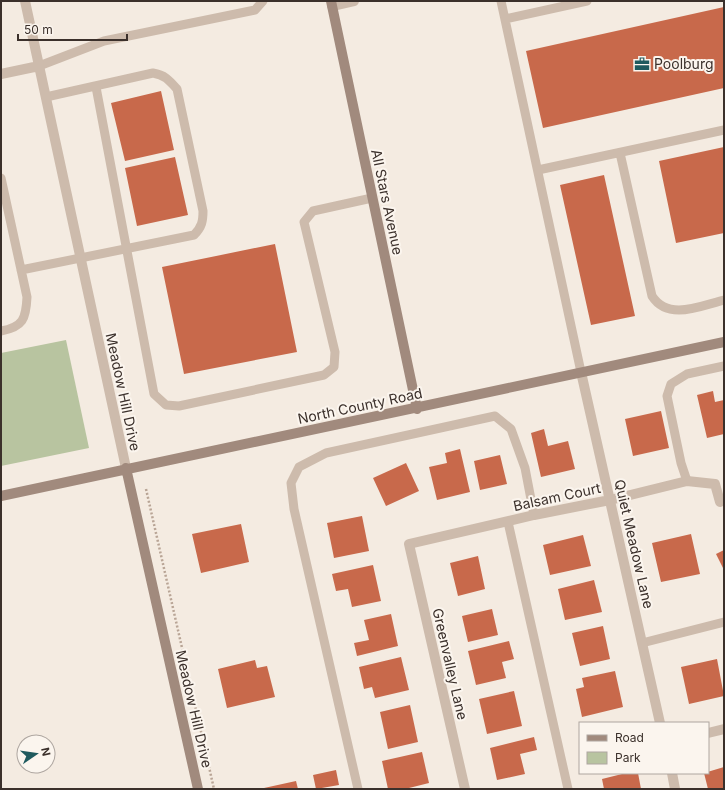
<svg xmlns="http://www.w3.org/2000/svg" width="725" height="790" font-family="Inter,sans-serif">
<rect width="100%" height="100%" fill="#f4ebe1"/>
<path fill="#b8c4a0" d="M 66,340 L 89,448 L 1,466 L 1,353 Z"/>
<path fill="#c8694b" d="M 724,7 L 724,88 L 543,128 L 526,51 Z
M 161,91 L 174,150 L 125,161 L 111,103 Z
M 724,147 L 724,233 L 676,243 L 659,161 Z
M 175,157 L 188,215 L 137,226 L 125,168 Z
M 604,175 L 635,316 L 591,325 L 560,185 Z
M 275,244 L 297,352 L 184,374 L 162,267 Z
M 713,391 L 715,402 L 724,400 L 724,434 L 707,438 L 697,395 Z
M 661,411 L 669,448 L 633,456 L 625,419 Z
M 544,429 L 548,446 L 568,441 L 575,469 L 541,477 L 531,433 Z
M 460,449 L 470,492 L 437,500 L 429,467 L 447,463 L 445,453 Z
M 500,455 L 507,484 L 480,490 L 474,461 Z
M 406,463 L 419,491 L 386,506 L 373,478 Z
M 362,516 L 369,551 L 334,558 L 327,523 Z
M 241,524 L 249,562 L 201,573 L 192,534 Z
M 691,534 L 700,574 L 661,582 L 652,543 Z
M 583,535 L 591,566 L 550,575 L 543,545 Z
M 724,550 L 724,570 L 716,554 Z
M 478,556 L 485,589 L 458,596 L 450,563 Z
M 373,565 L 381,601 L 352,607 L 348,589 L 336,591 L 332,574 Z
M 594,580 L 602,612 L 565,620 L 558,589 Z
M 492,609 L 498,635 L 468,642 L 462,616 Z
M 391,614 L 398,646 L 357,656 L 354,643 L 369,640 L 364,620 Z
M 603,626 L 610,659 L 580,666 L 572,633 Z
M 509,641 L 514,659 L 502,662 L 506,678 L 476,685 L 468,651 Z
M 401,657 L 409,690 L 375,698 L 372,687 L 364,689 L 359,667 Z
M 717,659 L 724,696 L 689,704 L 681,667 Z
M 255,660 L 257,668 L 267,666 L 275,697 L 227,708 L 218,669 Z
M 615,671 L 623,707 L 582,717 L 576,689 L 584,687 L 582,678 Z
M 514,691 L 522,726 L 487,734 L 479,699 Z
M 410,705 L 418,742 L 388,749 L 380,712 Z
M 534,737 L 537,750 L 520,754 L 525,774 L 497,780 L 490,748 Z
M 422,752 L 429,783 L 405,789 L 388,789 L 382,761 Z
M 724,767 L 724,789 L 708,789 L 704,773 Z
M 336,770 L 339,785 L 316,789 L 313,775 Z
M 626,773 L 638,773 L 641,789 L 604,789 L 602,779 Z
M 296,781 L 298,789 L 264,789 L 264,788 Z"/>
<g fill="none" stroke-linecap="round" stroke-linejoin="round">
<path stroke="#b9a596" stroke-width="2.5" stroke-dasharray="2 2" stroke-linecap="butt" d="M 146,489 L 214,789"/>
<path stroke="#cdbbac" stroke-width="9" d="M 501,1 L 581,372
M 505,19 L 587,1
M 39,66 L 104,41 L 255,10 L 263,1
M 96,87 L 154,394 L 166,405 L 179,406 L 324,375 L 334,367 L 335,352 L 304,222 L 313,211 L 372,198
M 620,153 L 652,296 C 668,321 700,306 724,300
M 538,170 L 724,130
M 1,178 L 27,297 C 26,319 23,327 1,331
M 21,270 L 194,235 C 202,227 203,221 203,211 L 177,89 C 169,80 165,75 153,73 L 46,97
M 687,481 L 681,463 L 667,396 L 671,384 L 687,374 L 724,366
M 508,522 L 568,789
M 642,643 L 724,622
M 358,789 L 294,509 L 291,483 L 299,467 L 326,453 L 495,416 L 511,429 L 525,468 L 534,515"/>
<path stroke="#cdbbac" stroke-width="10" d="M 25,1 L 126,468
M 332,6 L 354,1
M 1,74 L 39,66
M 581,372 L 660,723
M 708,733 L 724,729
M 672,773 L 675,789
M 465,789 L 409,544 L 534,515 L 610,500 L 687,481 L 715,484 L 720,502"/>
<path stroke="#a18a7d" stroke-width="10" d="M 331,1 L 417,409
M 126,468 L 198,789
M 1,496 L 724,342"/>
</g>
<defs>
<g id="office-bare" transform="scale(1.2)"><path d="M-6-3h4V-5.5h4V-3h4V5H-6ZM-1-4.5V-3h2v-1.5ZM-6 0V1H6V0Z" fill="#1f5a5e" stroke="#fbf5ee" stroke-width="2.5" paint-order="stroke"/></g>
</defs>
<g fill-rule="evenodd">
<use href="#office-bare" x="642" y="64"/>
</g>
<g text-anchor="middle" stroke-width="4" stroke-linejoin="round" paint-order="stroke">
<g font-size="14" fill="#3b302b" stroke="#fbf5ee" text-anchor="start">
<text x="654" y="69">Poolburg</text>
</g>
<g font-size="14" fill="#3b302b" stroke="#fbf5ee">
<text transform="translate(387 202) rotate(78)" y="5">All Stars Avenue</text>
<text transform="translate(123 392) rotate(78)" y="5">Meadow Hill Drive</text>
<text transform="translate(360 406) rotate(-12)" y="5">North County Road</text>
<text transform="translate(557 497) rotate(-12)" y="5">Balsam Court</text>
<text transform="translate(634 544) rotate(77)" y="5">Quiet Meadow Lane</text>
<text transform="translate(450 664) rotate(77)" y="5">Greenvalley Lane</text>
<text transform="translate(194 709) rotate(77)" y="5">Meadow Hill Drive</text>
</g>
</g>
<rect width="725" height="790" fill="none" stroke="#3b302b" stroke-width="4"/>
<rect x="579" y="722" width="130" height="52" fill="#fbf5ee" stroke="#aea6a0"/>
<rect x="587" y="735" width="20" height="6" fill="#a18a7d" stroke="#aea6a0"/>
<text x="615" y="742" font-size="12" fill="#3b302b">Road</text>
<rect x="587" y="752" width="20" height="12" fill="#b8c4a0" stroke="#aea6a0"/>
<text x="615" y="762" font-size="12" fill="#3b302b">Park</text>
<g transform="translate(36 754) rotate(77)"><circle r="19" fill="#fbf5ee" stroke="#aea6a0"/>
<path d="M0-3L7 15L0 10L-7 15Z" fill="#1f5a5e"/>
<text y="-6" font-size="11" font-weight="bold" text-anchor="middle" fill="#3b302b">N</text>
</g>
<path d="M18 34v6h109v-6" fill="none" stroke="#3b302b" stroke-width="2"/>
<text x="24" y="34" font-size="12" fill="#3b302b" stroke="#fbf5ee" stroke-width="3" paint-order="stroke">50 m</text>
</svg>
